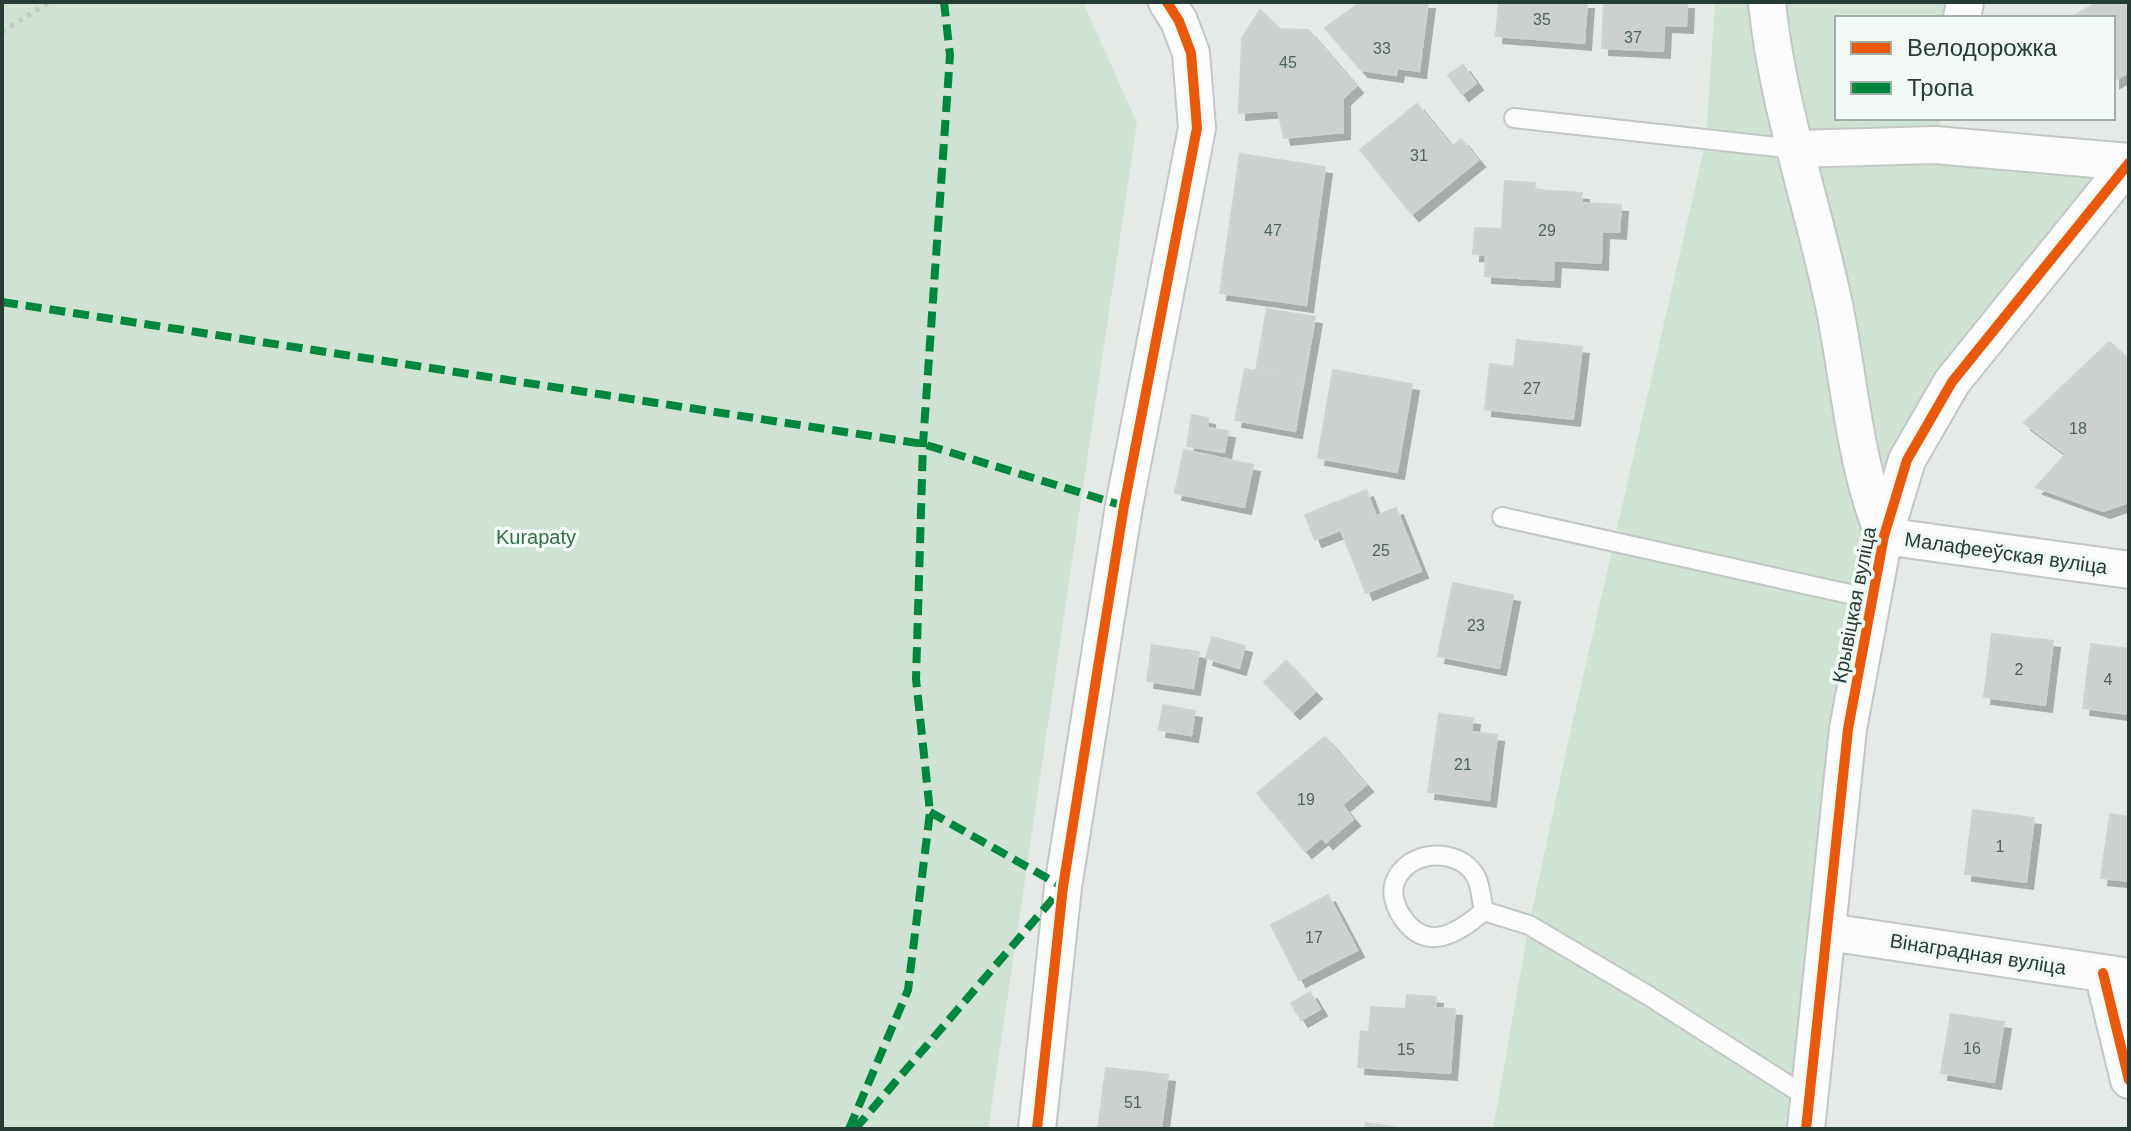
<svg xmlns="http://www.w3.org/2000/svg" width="2131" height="1131" font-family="Arial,sans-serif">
<defs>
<filter id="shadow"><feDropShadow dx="7" dy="7" stdDeviation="0" flood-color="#0004"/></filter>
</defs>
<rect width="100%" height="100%" fill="#e5eae7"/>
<path fill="#cfe2d3" d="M 2,2 L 1083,2 L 1137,123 L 988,1129 L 2,1129 Z
M 1715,2 L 1965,2 L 1962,18 L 1837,18 L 1837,118 L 1941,118 L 1935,145 L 2129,162 L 1952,382 L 1884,536 L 1806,1129 L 1493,1129 L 1529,925 L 1569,738 L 1706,140 Z"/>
<path fill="#ccd1cf" stroke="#ced3d0" stroke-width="2" filter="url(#shadow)" d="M 1361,2 L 1428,2 L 1419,71 L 1397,68 L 1396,75 L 1361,70 L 1325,28 Z
M 1499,2 L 1587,2 L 1584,43 L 1496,36 Z
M 1604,2 L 1687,2 L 1686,26 L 1664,25 L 1663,51 L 1602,48 Z
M 2098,2 L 2129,2 L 2129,72 L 2113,81 L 2113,18 L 2070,18 Z
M 1260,10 L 1280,29 L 1308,30 L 1356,86 L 1343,98 L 1343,132 L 1284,138 L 1278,110 L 1239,113 L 1242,38 Z
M 1463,65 L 1476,83 L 1462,94 L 1448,75 Z
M 1417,104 L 1452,147 L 1461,139 L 1478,160 L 1412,214 L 1360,150 Z
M 1240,154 L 1325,167 L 1306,305 L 1220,293 Z
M 1505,181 L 1535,183 L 1534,190 L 1582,193 L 1581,203 L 1621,205 L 1619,232 L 1602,231 L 1601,263 L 1554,260 L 1553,280 L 1485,276 L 1486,255 L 1473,254 L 1475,228 L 1502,229 Z
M 1267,309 L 1315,317 L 1304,379 L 1256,370 Z
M 1517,340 L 1582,347 L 1573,419 L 1485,409 L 1490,364 L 1514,367 Z
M 2109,342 L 2129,359 L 2129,421 L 2125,426 L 2129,429 L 2129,502 L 2103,511 L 2036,487 L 2066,454 L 2024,423 Z
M 1245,369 L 1304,379 L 1295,431 L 1235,420 Z
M 1333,370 L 1412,384 L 1397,472 L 1318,458 Z
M 1192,415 L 1208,418 L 1207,428 L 1228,431 L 1224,452 L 1187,446 Z
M 1184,450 L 1253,465 L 1244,507 L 1175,493 Z
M 1366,490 L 1376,516 L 1315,540 L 1305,515 Z
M 1396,508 L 1421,571 L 1366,593 L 1341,530 Z
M 1453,583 L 1513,595 L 1499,668 L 1438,656 Z
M 1992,634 L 2053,641 L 2045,705 L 1984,697 Z
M 1212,637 L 1245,646 L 1239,668 L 1206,658 Z
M 2091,644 L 2129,649 L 2129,714 L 2083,708 Z
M 1152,645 L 1199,652 L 1193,688 L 1147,681 Z
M 1286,661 L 1315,692 L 1293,712 L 1264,682 Z
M 1163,705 L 1195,711 L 1191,735 L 1159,730 Z
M 1439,714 L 1473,718 L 1471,732 L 1497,735 L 1489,800 L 1428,792 Z
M 1325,737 L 1366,785 L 1342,805 L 1353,819 L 1326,842 L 1322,837 L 1305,851 L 1257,793 Z
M 1973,810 L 2034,818 L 2026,882 L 1965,874 Z
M 2110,814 L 2129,817 L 2129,881 L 2101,878 Z
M 1328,895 L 1357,950 L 1299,980 L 1271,925 Z
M 1310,992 L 1320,1009 L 1301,1020 L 1291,1003 Z
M 1407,995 L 1436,997 L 1435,1008 L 1455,1009 L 1450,1073 L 1358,1067 L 1361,1031 L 1369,1032 L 1371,1007 L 1406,1009 Z
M 1951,1014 L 2004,1022 L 1994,1082 L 1941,1073 Z
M 1106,1068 L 1168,1075 L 1161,1129 L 1098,1129 Z
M 1366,1123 L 1405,1129 L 1365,1129 Z"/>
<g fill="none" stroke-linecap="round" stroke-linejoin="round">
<g stroke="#c2c7c4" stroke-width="22">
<path id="service" d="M 1514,118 L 1795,149
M 1502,517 L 1872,599
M 1484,911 C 1481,900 1481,884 1475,875 C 1457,846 1407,850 1395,882 C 1391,891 1395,905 1399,912 C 1423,954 1455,936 1484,911 L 1529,925 L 1649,996 L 1807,1097"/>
</g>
<g stroke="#c2c7c4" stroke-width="40">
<path id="minor" d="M 1767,2 C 1777,105 1813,204 1834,305 C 1850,383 1854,461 1884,536
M 1962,18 L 1965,2
M 1795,149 L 1935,145 L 2129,162
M 1884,536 L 2129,570
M 1828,932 L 2129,977
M 2103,973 L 2129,1080
M 1037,1129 L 1063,887 L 1102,642 L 1124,506 L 1197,128 L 1191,53 L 1179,21 L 1167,2
M 1806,1129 L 1848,729 L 1884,536 L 1907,460 L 1952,382 L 2129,163"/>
</g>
<path stroke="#c2cac5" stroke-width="5" stroke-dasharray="4 6" stroke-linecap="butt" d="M 2,32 L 49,2"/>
<use href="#service" stroke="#fbfcfb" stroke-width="18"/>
<use href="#minor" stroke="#fbfcfb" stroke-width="36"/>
<path stroke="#00873e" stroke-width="8" stroke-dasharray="16 8" stroke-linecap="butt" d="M 2,302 L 923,444 L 1124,506
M 849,1129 L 908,990 L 930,812 L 916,679 L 923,444 L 950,55 L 944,2
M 855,1129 L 1063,887 L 930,812"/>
<g stroke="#f3f9f5" stroke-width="15">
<path id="cycleway" d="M 2103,973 L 2129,1080
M 1037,1129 L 1063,887 L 1102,642 L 1124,506 L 1197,128 L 1191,53 L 1179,21 L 1167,2
M 1806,1129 L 1848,729 L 1884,536 L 1907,460 L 1952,382 L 2129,163"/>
</g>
<use href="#cycleway" stroke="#e8590c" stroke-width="10"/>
</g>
<g text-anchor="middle" stroke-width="7" stroke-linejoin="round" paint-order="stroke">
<g font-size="16" fill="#4f625b">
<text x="1542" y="25">35</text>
<text x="1633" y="43">37</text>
<text x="1382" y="54">33</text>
<text x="1288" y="68">45</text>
<text x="1419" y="161">31</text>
<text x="1273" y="236">47</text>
<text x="1547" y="236">29</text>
<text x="1532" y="394">27</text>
<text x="2078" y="434">18</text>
<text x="1381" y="556">25</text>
<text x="1476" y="631">23</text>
<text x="2019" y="675">2</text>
<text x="2108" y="685">4</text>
<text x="1463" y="770">21</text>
<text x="1306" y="805">19</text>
<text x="2000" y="852">1</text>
<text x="1314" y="943">17</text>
<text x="1972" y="1054">16</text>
<text x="1406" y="1055">15</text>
<text x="1133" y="1108">51</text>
</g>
<g font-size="20" fill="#307143" stroke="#f3f9f5">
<text x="536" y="544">Kurapaty</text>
</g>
<g font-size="20" fill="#243c33" stroke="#f3f9f5">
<text transform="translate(2006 553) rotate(8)" y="7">Малафееўская вуліца</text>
<text transform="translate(1854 605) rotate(-79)" y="7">Крывіцкая вуліца</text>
<text transform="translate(1978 954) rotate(9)" y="7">Вінаградная вуліца</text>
</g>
</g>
<rect width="2131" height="1131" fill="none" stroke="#243c33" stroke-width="8"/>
<rect x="1835" y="16" width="280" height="104" fill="#f3f9f5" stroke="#a0ada7" stroke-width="2"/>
<rect x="1851" y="42" width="40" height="12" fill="#e8590c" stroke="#a0ada7" stroke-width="2"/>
<text x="1907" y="56" font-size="24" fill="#243c33">Велодорожка</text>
<rect x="1851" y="82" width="40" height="12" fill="#00873e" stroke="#a0ada7" stroke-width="2"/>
<text x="1907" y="96" font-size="24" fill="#243c33">Тропа</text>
</svg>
